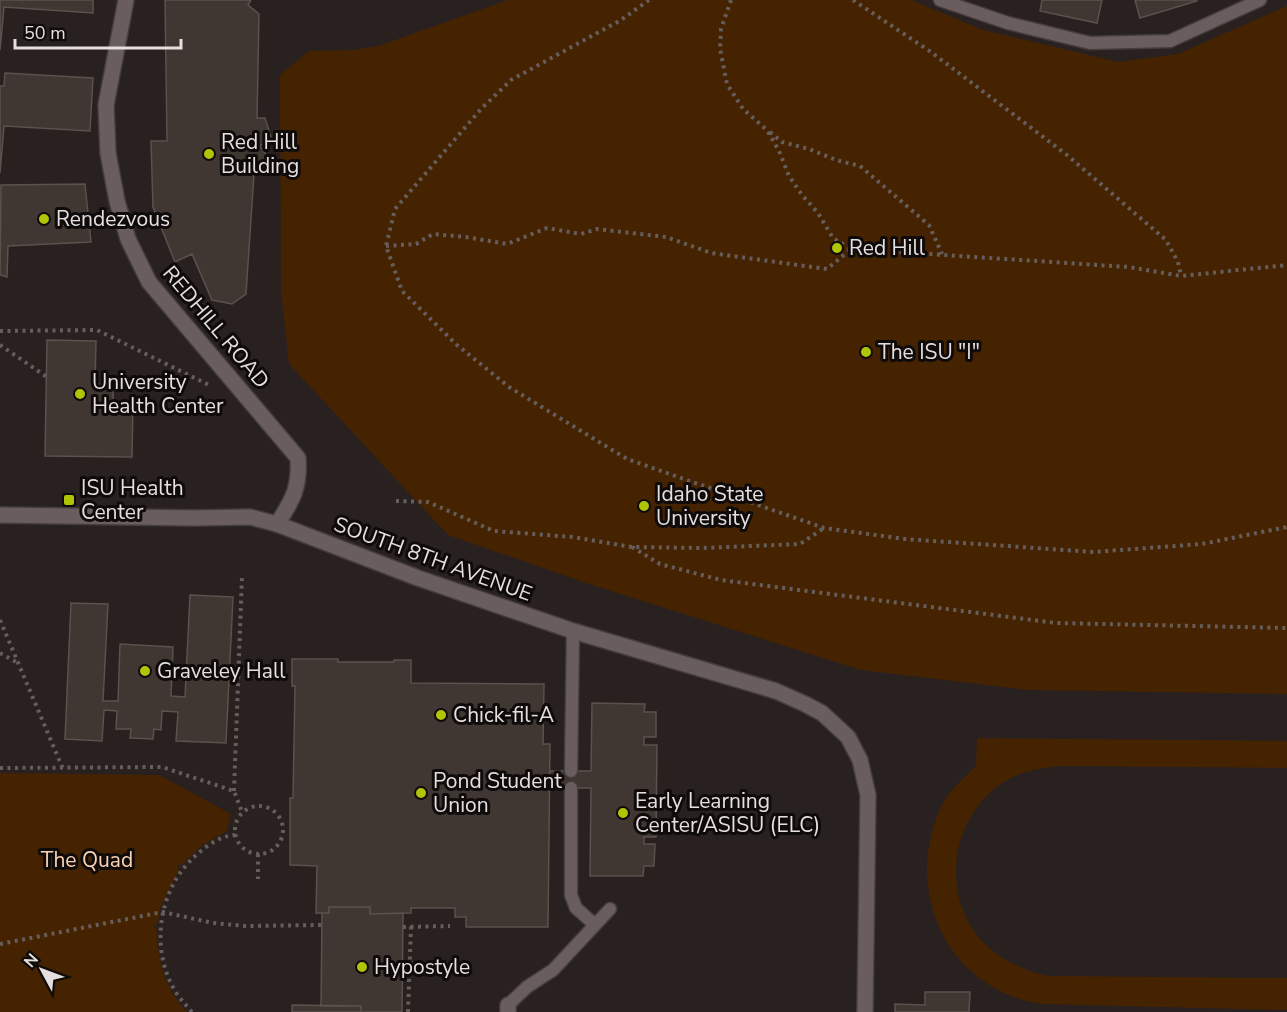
<svg xmlns="http://www.w3.org/2000/svg" width="1287" height="1012" font-family="'Nunito Sans',sans-serif">
<rect width="100%" height="100%" fill="#292020"/>
<path fill="#462300" d="M 508,0 L 911,0 L 983,30 L 1118,62 L 1178,54 L 1287,6 L 1287,694 L 1029,690 L 861,670 L 589,584 L 448,535 L 289,364 L 281,291 L 280,75 L 309,51 L 354,50 L 378,46 Z
M 977,738 L 1287,741 L 1287,768 L 1068,766 C 1048,767 1027,769 1009,779 C 950,811 937,898 986,945 C 1004,962 1024,970 1047,976 L 1287,978 L 1287,1010 L 1041,1004 C 1032,1002 1023,1001 1014,997 C 935,968 906,877 943,803 C 951,789 965,777 976,766 Z
M 0,773 L 159,775 L 231,814 L 227,831 L 201,846 L 181,866 L 179,864 L 177,866 L 179,869 L 161,906 L 157,925 L 154,925 L 154,928 L 157,929 C 157,961 165,988 187,1012 L 0,1012 Z"/>
<path fill="#403733" stroke="#5b514d" stroke-width="1.5" d="M 0,0 L 93,0 L 93,13 L 4,7 L 0,50 Z
M 165,0 L 251,0 L 248,5 L 259,14 L 257,118 L 265,118 L 271,137 L 260,146 L 271,162 L 254,174 L 246,294 L 232,304 L 212,300 L 192,254 L 175,262 L 153,207 L 151,141 L 167,141 Z
M 1042,0 L 1102,0 L 1097,23 L 1040,11 Z
M 1135,0 L 1197,0 L 1197,1 L 1140,18 Z
M 5,73 L 93,78 L 90,131 L 4,126 L 0,173 L 0,86 L 4,86 Z
M 85,184 L 91,242 L 8,246 L 7,277 L 0,275 L 1,185 Z
M 47,340 L 96,341 L 95,384 L 113,385 L 113,402 L 133,403 L 132,457 L 45,456 Z
M 190,595 L 233,597 L 226,743 L 176,741 L 178,712 L 162,711 L 161,730 L 154,729 L 153,739 L 130,738 L 131,729 L 116,729 L 117,711 L 104,710 L 102,741 L 65,739 L 71,603 L 108,604 L 103,701 L 118,701 L 120,644 L 173,647 L 171,696 L 185,697 Z
M 292,659 L 338,659 L 338,662 L 394,662 L 394,660 L 411,660 L 411,683 L 544,684 L 543,744 L 550,744 L 548,927 L 466,927 L 466,917 L 455,917 L 455,908 L 411,908 L 411,913 L 370,914 L 370,907 L 329,907 L 329,913 L 316,913 L 317,866 L 290,865 L 290,798 L 293,798 L 295,686 L 292,686 Z
M 592,703 L 645,704 L 644,712 L 656,712 L 656,737 L 644,737 L 644,745 L 657,745 L 656,837 L 644,837 L 644,844 L 655,844 L 654,866 L 644,866 L 643,876 L 590,876 L 591,788 L 549,788 L 550,771 L 591,771 Z
M 329,907 L 370,907 L 370,914 L 403,913 L 402,1012 L 361,1012 L 361,1006 L 321,1006 L 322,913 L 329,913 Z
M 925,992 L 970,992 L 969,1012 L 895,1012 L 895,1004 L 925,1005 Z
M 292,1005 L 361,1006 L 361,1012 L 292,1012 Z"/>
<g fill="none" stroke-linecap="round" stroke-linejoin="round">
<g stroke="#453d3c" stroke-width="15">
<path id="service" d="M 940,0 L 1008,23 L 1090,43 L 1170,41 L 1260,0
M 571,771 L 573,631
M 571,788 L 571,895 L 576,908 L 594,924
M 508,1005 L 527,987 L 553,970 L 610,909"/>
</g>
<g stroke="#453d3c" stroke-width="18">
<path id="minor" d="M 126,0 L 106,105 L 108,153 L 117,201 L 128,239 L 149,282 L 298,458 C 300,487 293,500 277,524
M 508,1012 L 508,1005"/>
</g>
<g stroke="#453d3c" stroke-width="18">
<path id="tertiary" d="M 0,515 L 194,518 L 250,517 L 277,524 L 418,578 L 573,631 L 776,691 L 805,704 L 822,713 L 848,737 L 860,760 L 868,795 L 865,1012"/>
</g>
<path stroke="#665d5d" stroke-width="4" stroke-dasharray="3 4.5" stroke-linecap="butt" d="M 649,0 L 621,20 L 511,80 L 481,109 L 395,209 L 386,246 L 402,291 L 457,345 L 509,387 L 627,459 L 824,528 L 905,539 L 1093,552 L 1202,544 L 1287,527
M 731,0 L 721,29 L 720,49 L 727,84 L 743,109 L 767,130 L 779,151 L 789,176 L 802,195 L 818,213 L 833,238 L 851,249 L 1129,267 L 1181,276 L 1287,265
M 853,0 L 931,52 L 1067,155 L 1166,240 L 1178,262 L 1181,276
M 770,132 L 782,142 L 809,149 L 836,160 L 860,166 L 929,225 L 942,254
M 386,246 L 416,244 L 433,234 L 466,237 L 507,244 L 547,228 L 581,234 L 597,229 L 666,237 L 711,253 L 827,269 L 851,249
M 0,331 L 97,330 L 211,386
M 0,345 L 47,377
M 396,501 L 428,502 L 494,531 L 572,537 L 632,547 L 703,548 L 800,544 L 824,528
M 632,547 L 660,564 L 721,580 L 1056,623 L 1287,628
M 0,620 L 63,769
M 0,653 L 18,663
M 0,768 L 162,767 L 234,791 L 242,812
M 234,791 L 242,577
M235 830a24 24 0 1 1 48 0a24 24 0 1 1-48 0Z
M 258,854 L 258,879
M 403,927 L 450,926
M 0,944 L 163,912 L 213,923 L 246,926 L 322,925
M 410,963 L 449,964
M 192,1012 C 187,1006 182,1001 177,994 C 150,953 157,893 192,859 C 203,848 219,836 235,835
M 408,1012 L 411,926"/>
<use href="#service" stroke="#695e5d" stroke-width="12"/>
<use href="#minor" stroke="#695e5d" stroke-width="15"/>
<use href="#tertiary" stroke="#695e5d" stroke-width="15"/>
</g>
<g fill="#afc505" stroke="#0f0b0b" stroke-width="2">
<circle cx="209" cy="154" r="6"/>
<circle cx="44" cy="219" r="6"/>
<circle cx="837" cy="248" r="6"/>
<circle cx="866" cy="352" r="6"/>
<circle cx="80" cy="394" r="6"/>
<rect x="63" y="494" width="12" height="12" rx="3"/>
<circle cx="644" cy="506" r="6"/>
<circle cx="145" cy="671" r="6"/>
<circle cx="441" cy="715" r="6"/>
<circle cx="421" cy="793" r="6"/>
<circle cx="623" cy="813" r="6"/>
<circle cx="362" cy="967" r="6"/>
</g>
<g text-anchor="middle" stroke-width="6" stroke-linejoin="round" paint-order="stroke">
<g font-size="21" fill="#e6dfdf" stroke="#0f0b0b" text-anchor="start">
<text x="221" y="149">Red Hill<tspan x="221" dy="24">Building</tspan></text>
<text x="56" y="226">Rendezvous</text>
<text x="849" y="255">Red Hill</text>
<text x="878" y="359">The ISU "I"</text>
<text x="92" y="389">University<tspan x="92" dy="24">Health Center</tspan></text>
<text x="81" y="495">ISU Health<tspan x="81" dy="24">Center</tspan></text>
<text x="656" y="501">Idaho State<tspan x="656" dy="24">University</tspan></text>
<text x="157" y="678">Graveley Hall</text>
<text x="453" y="722">Chick-fil-A</text>
<text x="433" y="788">Pond Student<tspan x="433" dy="24">Union</tspan></text>
<text x="635" y="808">Early Learning<tspan x="635" dy="24">Center/ASISU (ELC)</tspan></text>
<text x="374" y="974">Hypostyle</text>
</g>
<g font-size="21" fill="#e6dfdf" stroke="#0f0b0b">
<text transform="translate(216 327) rotate(50)" y="7">REDHILL ROAD</text>
<text transform="translate(433 559) rotate(20)" y="7">SOUTH 8TH AVENUE</text>
</g>
<g font-size="21" fill="#fcd3b2" stroke="#0f0b0b">
<text x="87" y="867">The Quad</text>
</g>
</g>
<g transform="translate(42 970) rotate(311)" stroke="#0f0b0b" stroke-width="4.5" paint-order="stroke">
<path d="M0-4.5L10 22L0 15L-10 22Z" fill="#e6dfdf"/>
<text y="-9" font-size="16" font-weight="bold" text-anchor="middle" fill="#e6dfdf">N</text>
</g>
<path d="M15 39v9h166v-9" fill="none" stroke="#e6dfdf" stroke-width="3"/>
<text x="24" y="39" font-size="18" fill="#e6dfdf" stroke="#0f0b0b" stroke-width="4.5" paint-order="stroke">50 m</text>
</svg>
